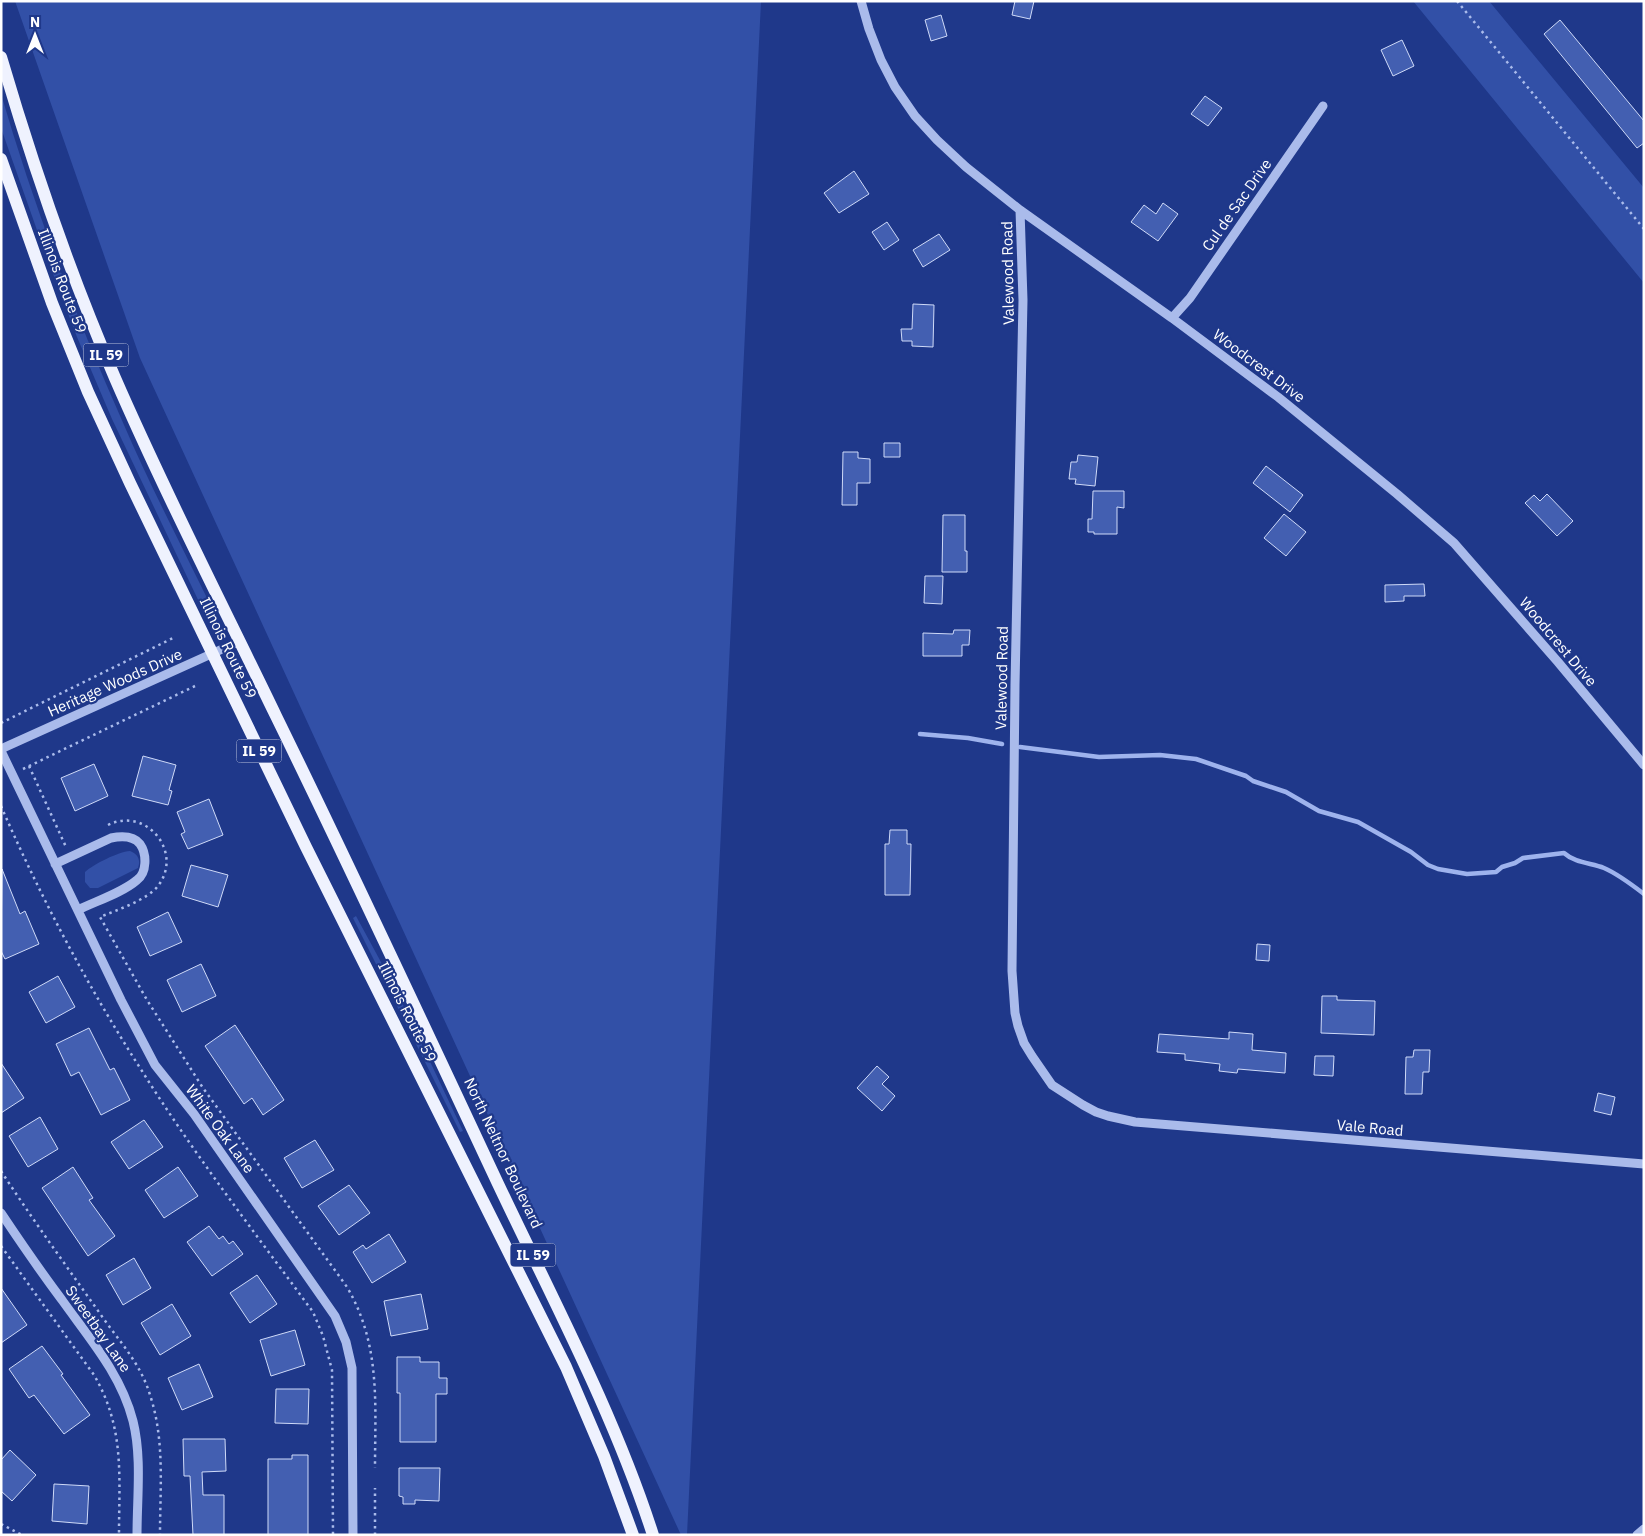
<svg xmlns="http://www.w3.org/2000/svg" width="1645" height="1536" font-family="'IBM Plex Sans',sans-serif">
<rect width="100%" height="100%" fill="#1f388a"/>
<path fill="#3250a7" d="M 15,1 L 761,1 L 687,1535 L 681,1535 L 140,358 Z
M 1413,1 L 1489,1 L 1644,188 L 1644,283 Z
M 1,94 C 34,207 76,317 124,425 C 149,483 178,539 206,596 L 208,605 L 206,608 L 201,606 L 112,419 L 77,337 L 44,250 L 1,128 Z
M 130,851 C 138,854 141,860 138,868 L 98,888 L 90,888 L 85,882 L 85,872 C 94,864 118,852 130,851 Z
M 356,916 L 395,988 L 463,1131 L 460,1132 L 353,918 Z"/>
<g fill="none" stroke-linecap="round" stroke-linejoin="round">
<path stroke="#9eb3ed" stroke-width="4.5" d="M 920,734 L 968,738 L 1002,744
M 1020,747 L 1099,757 L 1160,755 L 1196,759 L 1246,776 L 1253,781 L 1286,792 L 1319,811 L 1358,822 L 1411,852 L 1428,865 L 1438,869 L 1467,874 L 1496,872 L 1502,867 L 1515,863 L 1523,858 L 1564,853 C 1575,863 1591,863 1604,868 C 1618,874 1631,884 1644,894"/>
</g>
<path fill="#435fb1" stroke="#cfdaf8" d="M 1015,1 L 1034,1 L 1030,19 L 1012,15 Z
M 941,15 L 947,36 L 931,41 L 925,20 Z
M 1560,20 L 1644,121 L 1644,143 L 1637,148 L 1544,34 Z
M 1402,40 L 1414,66 L 1393,76 L 1381,50 Z
M 1205,96 L 1222,108 L 1208,126 L 1191,114 Z
M 854,171 L 869,194 L 839,213 L 824,193 Z
M 1163,203 L 1178,214 L 1158,241 L 1131,222 L 1144,205 L 1156,214 Z
M 887,222 L 899,240 L 884,250 L 872,232 Z
M 939,234 L 950,250 L 923,267 L 913,250 Z
M 913,304 L 934,305 L 933,347 L 912,346 L 912,341 L 902,341 L 901,329 L 912,329 Z
M 884,443 L 900,443 L 900,457 L 884,457 Z
M 843,452 L 858,452 L 858,458 L 870,459 L 870,483 L 857,483 L 857,505 L 842,505 Z
M 1078,455 L 1098,457 L 1095,486 L 1075,484 L 1076,479 L 1069,479 L 1071,462 L 1077,462 Z
M 1266,466 L 1303,495 L 1290,512 L 1253,483 Z
M 1093,491 L 1124,491 L 1124,508 L 1117,507 L 1117,534 L 1094,534 L 1094,532 L 1088,532 L 1088,519 L 1092,519 Z
M 1547,494 L 1573,521 L 1557,536 L 1525,503 L 1534,495 L 1540,501 Z
M 1284,514 L 1306,532 L 1286,556 L 1264,538 Z
M 943,515 L 965,515 L 965,551 L 967,551 L 967,572 L 942,572 Z
M 925,576 L 943,576 L 942,604 L 924,603 Z
M 1424,584 L 1425,596 L 1404,596 L 1404,601 L 1385,602 L 1385,585 Z
M 954,630 L 970,630 L 969,645 L 962,645 L 962,656 L 923,656 L 923,633 L 953,634 Z
M 143,756 L 176,765 L 169,790 L 172,791 L 168,805 L 132,796 Z
M 94,764 L 108,796 L 75,811 L 61,778 Z
M 209,799 L 223,835 L 188,849 L 181,834 L 185,832 L 177,812 Z
M 890,830 L 907,830 L 907,844 L 911,844 L 910,895 L 885,895 L 885,844 L 889,844 Z
M 191,865 L 228,875 L 218,907 L 182,896 Z
M 2,869 L 20,914 L 25,911 L 39,944 L 5,959 L 1,951 Z
M 168,912 L 182,942 L 150,956 L 137,927 Z
M 1257,944 L 1270,945 L 1269,961 L 1256,960 Z
M 201,964 L 216,996 L 182,1012 L 167,980 Z
M 58,976 L 75,1007 L 46,1023 L 29,992 Z
M 1322,996 L 1337,996 L 1337,1000 L 1375,1001 L 1374,1035 L 1321,1033 Z
M 235,1025 L 284,1100 L 263,1115 L 252,1098 L 244,1104 L 205,1046 Z
M 89,1028 L 110,1070 L 114,1068 L 130,1100 L 101,1115 L 79,1072 L 71,1076 L 56,1044 Z
M 1229,1032 L 1253,1034 L 1252,1050 L 1286,1053 L 1285,1073 L 1238,1069 L 1237,1073 L 1219,1071 L 1220,1064 L 1185,1060 L 1185,1054 L 1157,1052 L 1159,1034 L 1229,1039 Z
M 1414,1050 L 1430,1050 L 1429,1072 L 1423,1072 L 1422,1094 L 1405,1094 L 1406,1057 L 1413,1057 Z
M 1315,1056 L 1334,1056 L 1333,1076 L 1314,1075 Z
M 1,1063 L 24,1098 L 1,1113 Z
M 877,1066 L 889,1077 L 882,1084 L 895,1096 L 882,1111 L 857,1088 Z
M 1598,1093 L 1615,1097 L 1611,1115 L 1594,1111 Z
M 40,1117 L 58,1149 L 28,1167 L 9,1136 Z
M 144,1120 L 163,1147 L 129,1169 L 111,1142 Z
M 315,1140 L 334,1170 L 302,1188 L 284,1158 Z
M 73,1167 L 93,1198 L 89,1200 L 115,1236 L 88,1256 L 42,1188 Z
M 178,1167 L 198,1196 L 164,1218 L 145,1190 Z
M 349,1185 L 370,1213 L 339,1235 L 318,1206 Z
M 209,1226 L 219,1239 L 223,1236 L 229,1244 L 233,1241 L 243,1254 L 212,1276 L 187,1242 Z
M 389,1234 L 406,1262 L 372,1283 L 353,1252 L 363,1245 L 366,1249 Z
M 134,1258 L 151,1288 L 123,1305 L 106,1275 Z
M 257,1275 L 277,1304 L 250,1323 L 230,1293 Z
M 1,1288 L 27,1325 L 1,1343 Z
M 421,1294 L 428,1329 L 391,1336 L 384,1301 Z
M 172,1304 L 191,1336 L 160,1355 L 141,1323 Z
M 295,1330 L 305,1365 L 271,1376 L 260,1340 Z
M 42,1346 L 63,1374 L 61,1375 L 90,1415 L 64,1434 L 34,1395 L 29,1398 L 9,1369 Z
M 397,1357 L 420,1357 L 420,1362 L 439,1362 L 439,1378 L 447,1378 L 447,1394 L 436,1394 L 436,1442 L 400,1442 L 400,1393 L 397,1393 Z
M 199,1364 L 213,1397 L 182,1410 L 168,1378 Z
M 276,1389 L 309,1389 L 308,1424 L 275,1423 Z
M 183,1439 L 225,1439 L 226,1471 L 202,1472 L 203,1495 L 224,1495 L 224,1535 L 193,1535 L 190,1476 L 184,1476 Z
M 10,1450 L 36,1475 L 12,1501 L 1,1491 L 1,1460 Z
M 292,1455 L 308,1455 L 308,1535 L 268,1535 L 268,1459 L 292,1459 Z
M 399,1468 L 440,1468 L 439,1501 L 415,1500 L 415,1504 L 403,1504 L 403,1497 L 399,1496 Z
M 54,1484 L 89,1486 L 87,1524 L 52,1521 Z"/>
<g fill="none" stroke-linecap="round" stroke-linejoin="round">
<path stroke="#aabbeb" stroke-width="2.5" stroke-dasharray="2.5 4" stroke-linecap="butt" d="M 1457,1 L 1644,229
M 1,723 L 173,638
M 29,766 L 66,847
M 23,769 L 195,686
M 1,806 C 41,898 88,987 142,1071 C 194,1154 255,1233 313,1312 L 323,1336 L 332,1370 L 333,1535
M 108,825 C 146,806 184,852 158,886 C 147,900 117,910 100,917 L 147,1000 L 203,1088 L 347,1287 C 381,1345 375,1404 375,1468
M 1,1171 C 33,1220 67,1267 101,1315 C 119,1341 141,1364 150,1395 C 165,1440 160,1488 160,1535
M 1,1246 L 94,1375 C 125,1428 119,1476 119,1535
M 1,1524 L 22,1535
M 375,1535 L 375,1488"/>
<path stroke="#aabbeb" stroke-width="9" d="M 861,1 L 869,29 L 881,60 L 895,87 L 915,116 L 937,140 L 966,167 L 1020,210 L 1172,318 L 1278,397 L 1397,494 L 1454,543 L 1558,662 L 1644,765
M 1020,210 L 1023,300 L 1015,685 L 1012,971 L 1015,1013 L 1018,1026 L 1024,1043 L 1032,1056 L 1052,1085 L 1083,1105 L 1096,1112 L 1108,1116 L 1135,1122 L 1644,1164
M 1172,318 L 1190,298 L 1323,106
M 1,749 L 240,641
M 1,751 L 121,1000 L 155,1065 L 194,1114 L 335,1316 L 346,1342 L 352,1368 L 353,1535
M 55,864 L 111,838 C 121,836 133,835 140,844 C 147,854 147,873 137,880 C 122,893 96,901 78,910
M 1,1213 C 21,1243 41,1272 62,1300 C 89,1338 121,1374 133,1421 C 142,1457 137,1498 137,1535
M 1637,1535 L 1644,1529"/>
<path stroke="#eff2fe" stroke-width="12" d="M 1,57 C 33,166 70,274 115,378 C 165,493 222,604 276,716 C 350,867 421,1019 492,1171 C 548,1291 612,1408 653,1535
M 1,159 L 52,303 L 88,392 L 130,483 L 306,847 L 566,1367 L 604,1456 L 633,1535"/>
</g>
<g text-anchor="middle" stroke-width="4.5" stroke-linejoin="round" paint-order="stroke">
<g fill="#1f388a" stroke="#bcc3dc" stroke-width="1">
<rect x="83.5" y="343.5" width="45" height="23" rx="4"/>
<rect x="236.5" y="739.5" width="45" height="23" rx="4"/>
<rect x="510.5" y="1243.5" width="45" height="23" rx="4"/>
</g>
<g font-size="14" font-weight="bold" fill="#fff">
<text x="106" y="360">IL 59</text>
<text x="259" y="756">IL 59</text>
<text x="533" y="1260">IL 59</text>
</g>
<g font-size="15" fill="#fff" stroke="#1f388a">
<text transform="translate(1237 205) rotate(-55)" y="5">Cul de Sac Drive</text>
<text transform="translate(1008 273) rotate(-91)" y="5">Valewood Road</text>
<text transform="translate(62 281) rotate(69)" y="5">Illinois Route 59</text>
<text transform="translate(1259 366) rotate(37)" y="5">Woodcrest Drive</text>
<text transform="translate(1558 642) rotate(50)" y="5">Woodcrest Drive</text>
<text transform="translate(228 648) rotate(64)" y="5">Illinois Route 59</text>
<text transform="translate(1002 678) rotate(-89)" y="5">Valewood Road</text>
<text transform="translate(115 683) rotate(-24)" y="5">Heritage Woods Drive</text>
<text transform="translate(407 1012) rotate(63)" y="5">Illinois Route 59</text>
<text transform="translate(1370 1128) rotate(5)" y="5">Vale Road</text>
<text transform="translate(220 1129) rotate(54)" y="5">White Oak Lane</text>
<text transform="translate(503 1153) rotate(65)" y="5">North Neltnor Boulevard</text>
<text transform="translate(98 1329) rotate(55)" y="5">Sweetbay Lane</text>
</g>
</g>
<rect width="1645" height="1536" fill="none" stroke="#ffffff" stroke-width="5"/>
<g transform="translate(35 35)" stroke="#1f388a" stroke-width="4" paint-order="stroke">
<path d="M0-4L9 19L0 12L-9 19Z" fill="#ffffff"/>
<text y="-8" font-size="14" font-weight="bold" text-anchor="middle" fill="#ffffff">N</text>
</g>
</svg>
